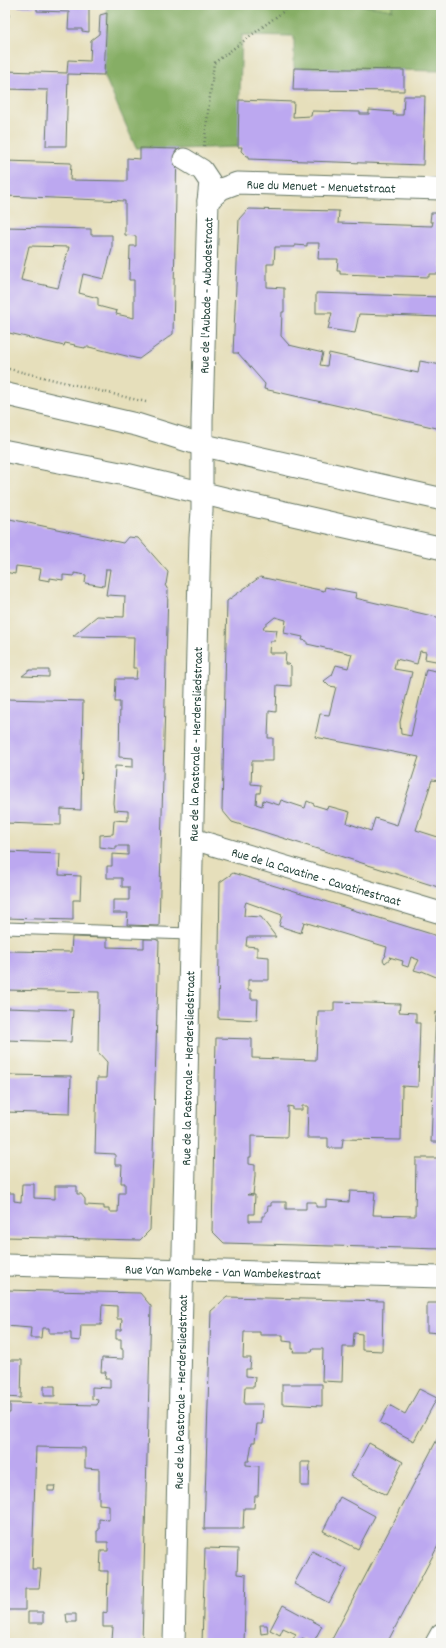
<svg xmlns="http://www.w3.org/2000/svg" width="446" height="1648" font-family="Dekko,sans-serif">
<rect width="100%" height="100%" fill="#f6f6f2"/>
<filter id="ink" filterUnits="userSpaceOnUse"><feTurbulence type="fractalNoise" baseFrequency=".025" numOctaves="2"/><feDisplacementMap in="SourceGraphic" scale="8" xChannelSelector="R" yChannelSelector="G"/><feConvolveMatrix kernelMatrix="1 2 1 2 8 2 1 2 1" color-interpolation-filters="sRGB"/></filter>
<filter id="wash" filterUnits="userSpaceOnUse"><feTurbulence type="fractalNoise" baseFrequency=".012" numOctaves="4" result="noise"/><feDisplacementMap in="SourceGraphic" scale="16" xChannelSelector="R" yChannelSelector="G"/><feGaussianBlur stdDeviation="0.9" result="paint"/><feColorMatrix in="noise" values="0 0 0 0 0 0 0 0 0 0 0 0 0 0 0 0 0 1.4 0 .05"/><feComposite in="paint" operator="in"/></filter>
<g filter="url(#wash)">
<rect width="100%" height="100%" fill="#e6dfbb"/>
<path fill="#a9ca73" stroke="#648454" d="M 360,5 L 392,5 L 392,10 Z"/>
<path fill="#86ae65" stroke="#52764c" d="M 107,5 L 360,5 L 392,10 L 392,5 L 441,5 L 441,71 L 294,68 L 294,36 L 242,35 L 238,147 L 177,149 L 136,148 L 104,75 Z"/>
<g id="blocks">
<path fill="#bca8f0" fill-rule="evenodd" d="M 5,5 L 9,5 L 9,17 L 5,17 Z
M 18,5 L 89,5 L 89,32 L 82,31 L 82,29 L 68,29 L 69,12 L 37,11 L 37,7 L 18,7 Z
M 107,13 L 104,75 L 68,74 L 66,146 L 46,146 L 48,90 L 5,89 L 5,71 L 67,73 L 68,60 L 90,61 L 91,40 L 99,34 L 100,15 Z
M 294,68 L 404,70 L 404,91 L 293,90 Z
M 404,96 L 425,96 L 423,165 L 248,159 L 249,156 L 246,156 L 241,151 L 242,147 L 238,147 L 239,100 L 294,102 L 293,117 L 311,116 L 312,111 L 360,112 L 360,114 L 369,114 L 369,110 L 394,112 L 393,115 L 403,115 Z
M 140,148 L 177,149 L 173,334 L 139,359 L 89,347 L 85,347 L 85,348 L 74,346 L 75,345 L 65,343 L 64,346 L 5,332 L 5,259 L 8,245 L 5,245 L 5,227 L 91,229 L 91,235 L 112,235 L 112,249 L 104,279 L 83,274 L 79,293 L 98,298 L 98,306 L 117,311 L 116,314 L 134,318 L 134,280 L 129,280 L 130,246 L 136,246 L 136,236 L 125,235 L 125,201 L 5,196 L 5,161 L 71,163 L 70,180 L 127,181 L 127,158 L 140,159 ZM 29,246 L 69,247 L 58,288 L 21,280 Z
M 248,209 L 339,211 L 338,223 L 432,226 L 433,222 L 430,222 L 431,213 L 441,213 L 441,274 L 429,274 L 429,277 L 340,274 L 340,271 L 337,271 L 338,259 L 318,259 L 319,243 L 307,243 L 307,246 L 295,245 L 295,247 L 275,247 L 274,264 L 267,264 L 267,287 L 284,288 L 284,312 L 282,312 L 281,336 L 289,345 L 323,353 L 320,365 L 327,366 L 329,353 L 418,373 L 420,361 L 441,365 L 441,429 L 264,389 L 265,384 L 238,353 L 233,353 L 239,219 Z
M 316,293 L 441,297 L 441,317 L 359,314 L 355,333 L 328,329 L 332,313 L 316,313 Z
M 5,518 L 123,543 L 128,537 L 138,538 L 168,572 L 166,584 L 165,585 L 168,590 L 159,926 L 127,925 L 128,913 L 113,913 L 113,900 L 129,900 L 129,887 L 122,887 L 122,878 L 107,878 L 107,866 L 112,866 L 112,854 L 128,855 L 128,846 L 116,846 L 116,849 L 100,847 L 100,835 L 113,834 L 114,820 L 128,821 L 128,811 L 114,810 L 113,803 L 115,766 L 133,767 L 133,758 L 119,757 L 120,702 L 115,702 L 116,679 L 136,679 L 137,668 L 133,668 L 134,637 L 73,636 L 97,616 L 124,617 L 125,596 L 106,595 L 110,569 L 106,569 L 104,586 L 85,583 L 86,575 L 74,573 L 74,576 L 63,575 L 63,580 L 50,578 L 50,581 L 39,579 L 41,569 L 16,566 L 15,574 L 5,572 Z
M 260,577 L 324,591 L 325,587 L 356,593 L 355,598 L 441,618 L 441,662 L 425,659 L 426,652 L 420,651 L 417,664 L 396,659 L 394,669 L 412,672 L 400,722 L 401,734 L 411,736 L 426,669 L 441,672 L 441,781 L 432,780 L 416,830 L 441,838 L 441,888 L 232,822 L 222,810 L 227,601 ZM 275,617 L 286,620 L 284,633 L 303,637 L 302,640 L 307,641 L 307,644 L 352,654 L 348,668 L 336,665 L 332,675 L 324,681 L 329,686 L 336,687 L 329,715 L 320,714 L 315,737 L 419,757 L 397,825 L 375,818 L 371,831 L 347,823 L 350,812 L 328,806 L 327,809 L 314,805 L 314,804 L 307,801 L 305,808 L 281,800 L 279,805 L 263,800 L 262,806 L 256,804 L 257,793 L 260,793 L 261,785 L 251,784 L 252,761 L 273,761 L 273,738 L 268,738 L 269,711 L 276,712 L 277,685 L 291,686 L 291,666 L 289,664 L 285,664 L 286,653 L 269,653 L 270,641 L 275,641 L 277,630 L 263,629 L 264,626 Z
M 30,670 L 49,670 L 49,677 L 22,676 Z
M 5,699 L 83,701 L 81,810 L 61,809 L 61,825 L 5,823 Z
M 5,852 L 60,854 L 59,875 L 81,876 L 80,900 L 73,900 L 73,920 L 5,918 Z
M 233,873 L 441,937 L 441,979 L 422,971 L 421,972 L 414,970 L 419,960 L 411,957 L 408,967 L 402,965 L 403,961 L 389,957 L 391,958 L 385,963 L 383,960 L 386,955 L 385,955 L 387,947 L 304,922 L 301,933 L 279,926 L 282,915 L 246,902 L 245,905 L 244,916 L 261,917 L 276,937 L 247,937 L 246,946 L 257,947 L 257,956 L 269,957 L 269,980 L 248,980 L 248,990 L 251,990 L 251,999 L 258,999 L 257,1020 L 218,1018 L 220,882 Z
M 72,937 L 107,938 L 107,947 L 144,948 L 144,939 L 155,939 L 159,941 L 153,1154 L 150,1230 L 140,1240 L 5,1237 L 5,1193 L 14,1193 L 14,1201 L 21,1202 L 22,1184 L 34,1184 L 34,1198 L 55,1199 L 55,1186 L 77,1186 L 77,1194 L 81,1194 L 85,1199 L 85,1205 L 104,1206 L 104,1209 L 109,1209 L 109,1212 L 118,1212 L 119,1193 L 125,1193 L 125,1183 L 121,1183 L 122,1165 L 115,1165 L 115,1154 L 95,1153 L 97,1078 L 106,1078 L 107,1062 L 98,1052 L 99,992 L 5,990 L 5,951 L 71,952 Z
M 334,1002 L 400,1004 L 399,1012 L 416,1013 L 416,1023 L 420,1023 L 418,1087 L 402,1086 L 401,1140 L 343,1139 L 342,1148 L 328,1148 L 328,1138 L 307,1138 L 308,1106 L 302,1106 L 302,1110 L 293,1110 L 293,1107 L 288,1106 L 287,1137 L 251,1136 L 251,1157 L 249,1157 L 249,1164 L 255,1165 L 255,1176 L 253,1195 L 248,1194 L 247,1195 L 255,1195 L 254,1214 L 249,1214 L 249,1221 L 262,1221 L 262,1216 L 265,1216 L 265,1212 L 267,1212 L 268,1206 L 271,1206 L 271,1202 L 286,1202 L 286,1209 L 306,1209 L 306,1202 L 316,1202 L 316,1207 L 326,1207 L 326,1200 L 349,1202 L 350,1191 L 375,1192 L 373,1215 L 415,1216 L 416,1158 L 441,1158 L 441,1249 L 224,1243 L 212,1231 L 216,1038 L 252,1039 L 252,1058 L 316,1060 L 318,1011 L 334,1011 Z
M 5,1008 L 73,1010 L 71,1042 L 5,1040 Z
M 436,1012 L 441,1015 L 441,1142 L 431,1142 Z
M 5,1075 L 71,1076 L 70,1114 L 5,1112 Z
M 5,1290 L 140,1293 L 151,1306 L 142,1643 L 114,1643 L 114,1640 L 112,1640 L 113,1627 L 103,1627 L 103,1612 L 107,1613 L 108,1571 L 100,1571 L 101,1551 L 108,1551 L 108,1542 L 97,1542 L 97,1531 L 99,1530 L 99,1519 L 109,1520 L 109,1505 L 99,1504 L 99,1469 L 85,1468 L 85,1448 L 36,1447 L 32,1569 L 41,1569 L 39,1589 L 25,1589 L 25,1610 L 5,1610 L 5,1413 L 10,1413 L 10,1403 L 97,1405 L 98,1400 L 92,1399 L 92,1387 L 110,1388 L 110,1379 L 105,1379 L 106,1372 L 101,1372 L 102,1358 L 123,1359 L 123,1349 L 121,1349 L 121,1339 L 116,1339 L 116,1330 L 121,1330 L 122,1319 L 117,1319 L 117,1306 L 102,1305 L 101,1325 L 81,1325 L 80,1341 L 71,1340 L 71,1333 L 49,1333 L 49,1328 L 42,1328 L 41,1338 L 30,1338 L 31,1328 L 5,1326 Z
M 227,1297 L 383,1301 L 382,1351 L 362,1350 L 362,1334 L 354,1333 L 353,1347 L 343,1347 L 342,1382 L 322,1381 L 323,1349 L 313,1349 L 312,1352 L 293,1352 L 294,1349 L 292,1349 L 292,1342 L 283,1341 L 283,1335 L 260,1335 L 260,1332 L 244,1332 L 243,1358 L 251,1358 L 250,1369 L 246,1369 L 246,1376 L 255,1377 L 254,1387 L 245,1387 L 244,1404 L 263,1404 L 262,1424 L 257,1424 L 255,1442 L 252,1442 L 249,1461 L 246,1461 L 246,1465 L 259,1466 L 258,1496 L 255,1496 L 254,1508 L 244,1508 L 243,1529 L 204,1529 L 211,1311 Z
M 427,1303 L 441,1303 L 441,1333 L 427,1332 Z
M 5,1360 L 22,1360 L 21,1398 L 5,1397 Z
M 282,1384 L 322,1384 L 322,1406 L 282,1404 Z
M 44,1386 L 55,1386 L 55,1396 L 44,1396 Z
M 419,1389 L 437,1398 L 414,1441 L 380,1423 L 389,1405 L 405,1414 Z
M 441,1432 L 441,1540 L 387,1643 L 330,1643 Z
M 369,1443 L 403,1462 L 386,1495 L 351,1476 Z
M 301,1462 L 310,1462 L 309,1486 L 301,1486 Z
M 48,1486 L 55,1486 L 54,1491 L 48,1491 Z
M 340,1497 L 375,1516 L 358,1549 L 323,1531 Z
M 205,1548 L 238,1549 L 237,1574 L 246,1575 L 244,1643 L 202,1643 Z
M 312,1551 L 347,1569 L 329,1603 L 294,1584 Z
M 283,1605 L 322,1626 L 313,1643 L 302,1638 L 298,1643 L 295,1643 L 292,1641 L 296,1634 L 283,1628 L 280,1635 L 270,1630 Z
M 28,1612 L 43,1612 L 43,1623 L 28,1623 Z
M 66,1614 L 76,1614 L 76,1622 L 67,1622 Z
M 260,1625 L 267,1625 L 268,1633 L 261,1634 Z"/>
</g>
</g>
<g filter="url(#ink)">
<use href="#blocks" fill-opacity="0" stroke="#657663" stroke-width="1"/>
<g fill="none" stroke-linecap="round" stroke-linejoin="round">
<g stroke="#657663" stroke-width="13">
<path id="lane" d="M 5,928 L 190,934"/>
</g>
<g stroke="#657663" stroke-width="23">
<g id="street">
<path id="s1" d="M 208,201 L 221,189 L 237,183 L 441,189"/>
<path id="s2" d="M 193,839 L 441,913"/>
<path id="s3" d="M 5,1265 L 441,1277"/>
<path id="s4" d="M 174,1643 L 196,688 L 200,537 L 202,511 L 202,421 L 208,201 L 210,182 L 202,170 L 184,159"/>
<path d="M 436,1643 L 441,1634"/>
</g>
</g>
<g stroke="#657663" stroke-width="24">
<path id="primary" d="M 5,394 L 138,425 L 202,445 L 441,499
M 5,451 L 128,475 L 260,507 L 441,548"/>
</g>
<path stroke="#657663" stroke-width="2.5" stroke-dasharray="1 3" stroke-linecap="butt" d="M 204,146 L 214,63 L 292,5
M 5,368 L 146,402"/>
<use href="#lane" stroke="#fff" stroke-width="11"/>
<use href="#street" stroke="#fff" stroke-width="21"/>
<use href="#primary" stroke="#fff" stroke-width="22"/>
</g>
</g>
<g text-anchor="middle" stroke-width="4" stroke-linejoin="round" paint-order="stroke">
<g font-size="13" fill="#1f3d34" stroke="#f6f6f2">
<text dy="5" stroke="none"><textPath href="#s1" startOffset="119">Rue du Menuet - Menuetstraat</textPath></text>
<text dy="5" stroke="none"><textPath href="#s4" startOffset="1348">Rue de l'Aubade - Aubadestraat</textPath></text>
<text dy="5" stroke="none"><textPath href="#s4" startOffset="899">Rue de la Pastorale - Herdersliedstraat</textPath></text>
<text dy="5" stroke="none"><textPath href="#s2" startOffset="129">Rue de la Cavatine - Cavatinestraat</textPath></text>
<text dy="5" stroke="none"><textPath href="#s4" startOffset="575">Rue de la Pastorale - Herdersliedstraat</textPath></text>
<text dy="5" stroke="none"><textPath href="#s3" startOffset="218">Rue Van Wambeke - Van Wambekestraat</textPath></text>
<text dy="5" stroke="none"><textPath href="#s4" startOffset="251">Rue de la Pastorale - Herdersliedstraat</textPath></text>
</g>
</g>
<rect width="446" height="1648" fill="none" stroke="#f6f6f2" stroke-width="20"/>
</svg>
